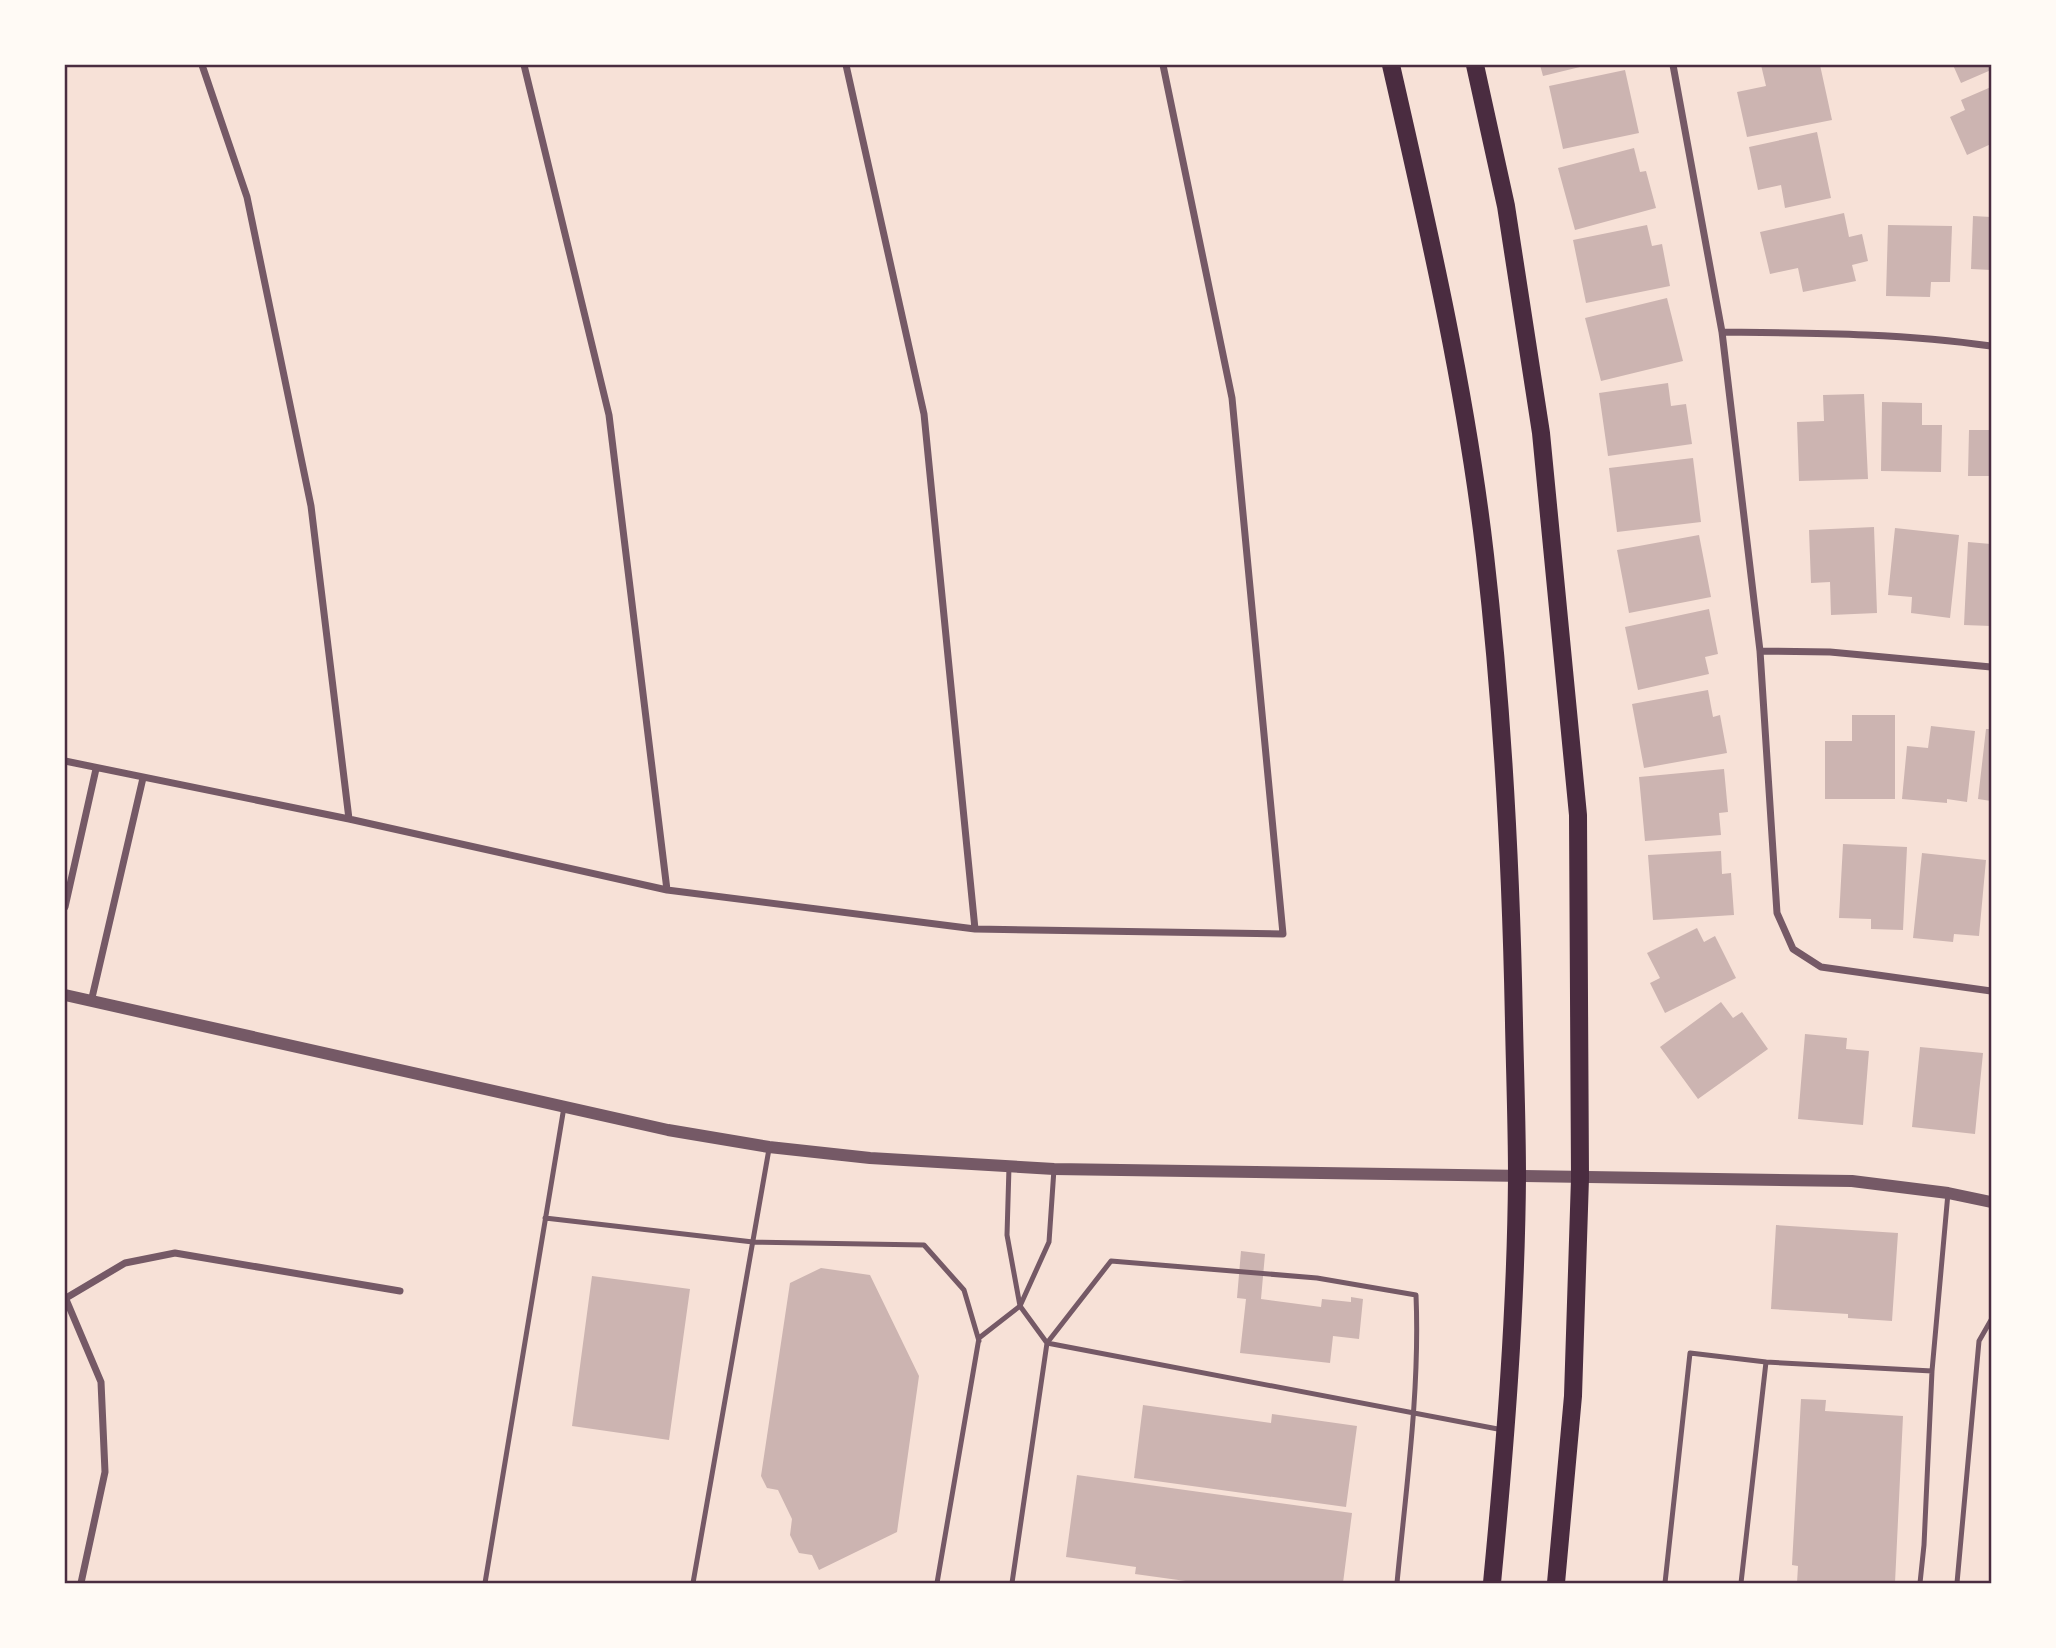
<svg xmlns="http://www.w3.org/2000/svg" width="2056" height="1648" font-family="Cabin,sans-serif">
<rect width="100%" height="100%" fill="#f7e1d7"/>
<path fill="#ccb4b1" d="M 1540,65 L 1584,65 L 1584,66 L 1543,76 Z
M 1761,65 L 1820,65 L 1832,120 L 1747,137 L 1737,92 L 1766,86 Z
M 1953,65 L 1991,65 L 1991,70 L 1961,83 Z
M 1625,70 L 1639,133 L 1563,149 L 1549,86 Z
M 1991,87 L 1991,144 L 1967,155 L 1950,117 L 1965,110 L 1961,100 Z
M 1817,132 L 1831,198 L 1785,208 L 1781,185 L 1758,190 L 1749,147 Z
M 1634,148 L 1640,172 L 1646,171 L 1656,208 L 1575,230 L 1558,168 Z
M 1844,213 L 1849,237 L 1862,234 L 1868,261 L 1852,265 L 1856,281 L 1803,292 L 1798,268 L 1770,274 L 1760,232 Z
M 1973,216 L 1991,217 L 1991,270 L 1971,269 Z
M 1647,225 L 1652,246 L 1662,244 L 1670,286 L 1586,303 L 1573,240 Z
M 1888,225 L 1952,226 L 1950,282 L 1931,282 L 1930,297 L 1886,296 Z
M 1667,298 L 1683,361 L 1601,381 L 1585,318 Z
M 1668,383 L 1671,406 L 1686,404 L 1692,444 L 1608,456 L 1599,393 Z
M 1864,394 L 1868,479 L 1799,481 L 1797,422 L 1824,421 L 1823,395 Z
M 1882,402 L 1922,403 L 1922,425 L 1942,425 L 1941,472 L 1881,471 Z
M 1969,430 L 1991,430 L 1991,476 L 1968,476 Z
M 1693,458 L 1701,522 L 1617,532 L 1609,468 Z
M 1874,527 L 1877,613 L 1831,615 L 1830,582 L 1811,583 L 1809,530 Z
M 1895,528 L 1959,535 L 1950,618 L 1911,613 L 1912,597 L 1888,595 Z
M 1699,535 L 1711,597 L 1629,613 L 1617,550 Z
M 1968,542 L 1991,544 L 1991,626 L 1964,625 Z
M 1709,609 L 1718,654 L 1705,657 L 1709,674 L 1638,690 L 1625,627 Z
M 1708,690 L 1713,717 L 1720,715 L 1727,753 L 1644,768 L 1632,704 Z
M 1852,715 L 1895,715 L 1895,799 L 1825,799 L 1825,741 L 1852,741 Z
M 1931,726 L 1975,731 L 1967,802 L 1947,799 L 1947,803 L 1902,799 L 1907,746 L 1928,748 Z
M 1986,729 L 1991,729 L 1991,801 L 1978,799 Z
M 1724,769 L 1728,812 L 1719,813 L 1721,835 L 1645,841 L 1639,777 Z
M 1843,844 L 1907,847 L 1903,930 L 1871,929 L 1871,919 L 1839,918 Z
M 1721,851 L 1722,874 L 1731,873 L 1734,915 L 1653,920 L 1648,855 Z
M 1922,853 L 1986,860 L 1979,936 L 1954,934 L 1953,942 L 1913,938 Z
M 1697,928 L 1704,942 L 1715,936 L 1736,978 L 1665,1013 L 1650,983 L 1660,978 L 1647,953 Z
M 1721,1002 L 1733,1018 L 1742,1012 L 1768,1049 L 1698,1099 L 1660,1047 Z
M 1805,1034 L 1847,1038 L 1846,1049 L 1869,1051 L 1863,1125 L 1798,1119 Z
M 1920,1047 L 1983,1053 L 1975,1134 L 1912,1127 Z
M 1776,1225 L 1898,1233 L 1892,1321 L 1848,1318 L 1848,1314 L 1771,1309 Z
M 1241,1251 L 1265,1254 L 1261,1299 L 1321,1307 L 1322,1299 L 1351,1302 L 1351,1297 L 1363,1299 L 1359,1339 L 1333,1336 L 1330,1363 L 1240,1353 L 1246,1299 L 1237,1298 Z
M 821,1268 L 870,1275 L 919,1376 L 897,1532 L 819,1570 L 812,1555 L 799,1553 L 790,1535 L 792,1519 L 778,1490 L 767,1488 L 761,1476 L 790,1283 Z
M 592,1276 L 690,1289 L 669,1440 L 572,1426 Z
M 1801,1399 L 1826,1400 L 1825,1411 L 1903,1416 L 1895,1583 L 1797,1583 L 1798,1566 L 1792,1565 Z
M 1143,1405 L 1271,1423 L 1272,1414 L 1357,1426 L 1346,1507 L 1134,1478 Z
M 1077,1475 L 1352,1513 L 1343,1583 L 1200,1583 L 1135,1574 L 1136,1567 L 1066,1557 Z"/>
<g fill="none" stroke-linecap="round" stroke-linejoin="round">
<path stroke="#755966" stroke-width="5" d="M 1009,1167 L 1007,1235 L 1020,1306 L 1047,1343 L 1012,1583
M 545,1218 L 753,1242 L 924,1245 L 964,1290 L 979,1341
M 485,1583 L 564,1107
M 693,1583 L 769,1149
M 937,1583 L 979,1338 L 1020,1306 L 1049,1242 L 1054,1169
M 1397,1583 C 1406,1488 1420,1391 1416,1295 L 1317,1278 L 1111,1261 L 1047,1343 L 1503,1430
M 1665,1583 L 1690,1353 L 1766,1362
M 1741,1583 L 1766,1362 L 1932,1371
M 1920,1583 L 1924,1545 L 1932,1371 L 1948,1193
M 1957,1583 L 1979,1341 L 1991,1320"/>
<path stroke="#755966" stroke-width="7" d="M 202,65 L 247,197 L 311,506 L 349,819
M 524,65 L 609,415 L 667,890
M 846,65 L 924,414 L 975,929
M 1673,65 L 1722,332 L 1760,651 L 1777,913 L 1793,949 L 1821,967 L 1991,991
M 1722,332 C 1812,333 1902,333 1991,346
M 1760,651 L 1830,652 L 1991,667
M 65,761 L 349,819 L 667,890 L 975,929 L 1283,934 L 1232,398 L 1163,65
M 65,907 L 96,769
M 91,1002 L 143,778
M 65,1297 L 101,1382 L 105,1472 L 81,1583
M 66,1298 L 125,1263 L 175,1253 L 400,1291"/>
<path stroke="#755966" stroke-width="12" d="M 65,995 L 668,1130 L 769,1147 L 870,1158 L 1054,1169 L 1852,1181 L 1948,1193 L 1991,1202"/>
<path stroke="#4a2c40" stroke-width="18" d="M 1391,65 C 1428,227 1466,390 1485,555 C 1503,711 1511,867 1514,1023 C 1515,1074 1517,1126 1517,1177 C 1516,1312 1505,1448 1492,1583
M 1475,65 L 1506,206 L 1541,433 L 1578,815 L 1580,1178 L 1573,1396 L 1556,1583"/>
</g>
<rect width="2056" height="1648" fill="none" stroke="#fffaf5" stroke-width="133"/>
<rect x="66" y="66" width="1924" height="1516" fill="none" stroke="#4a2c40" stroke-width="2.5"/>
</svg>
